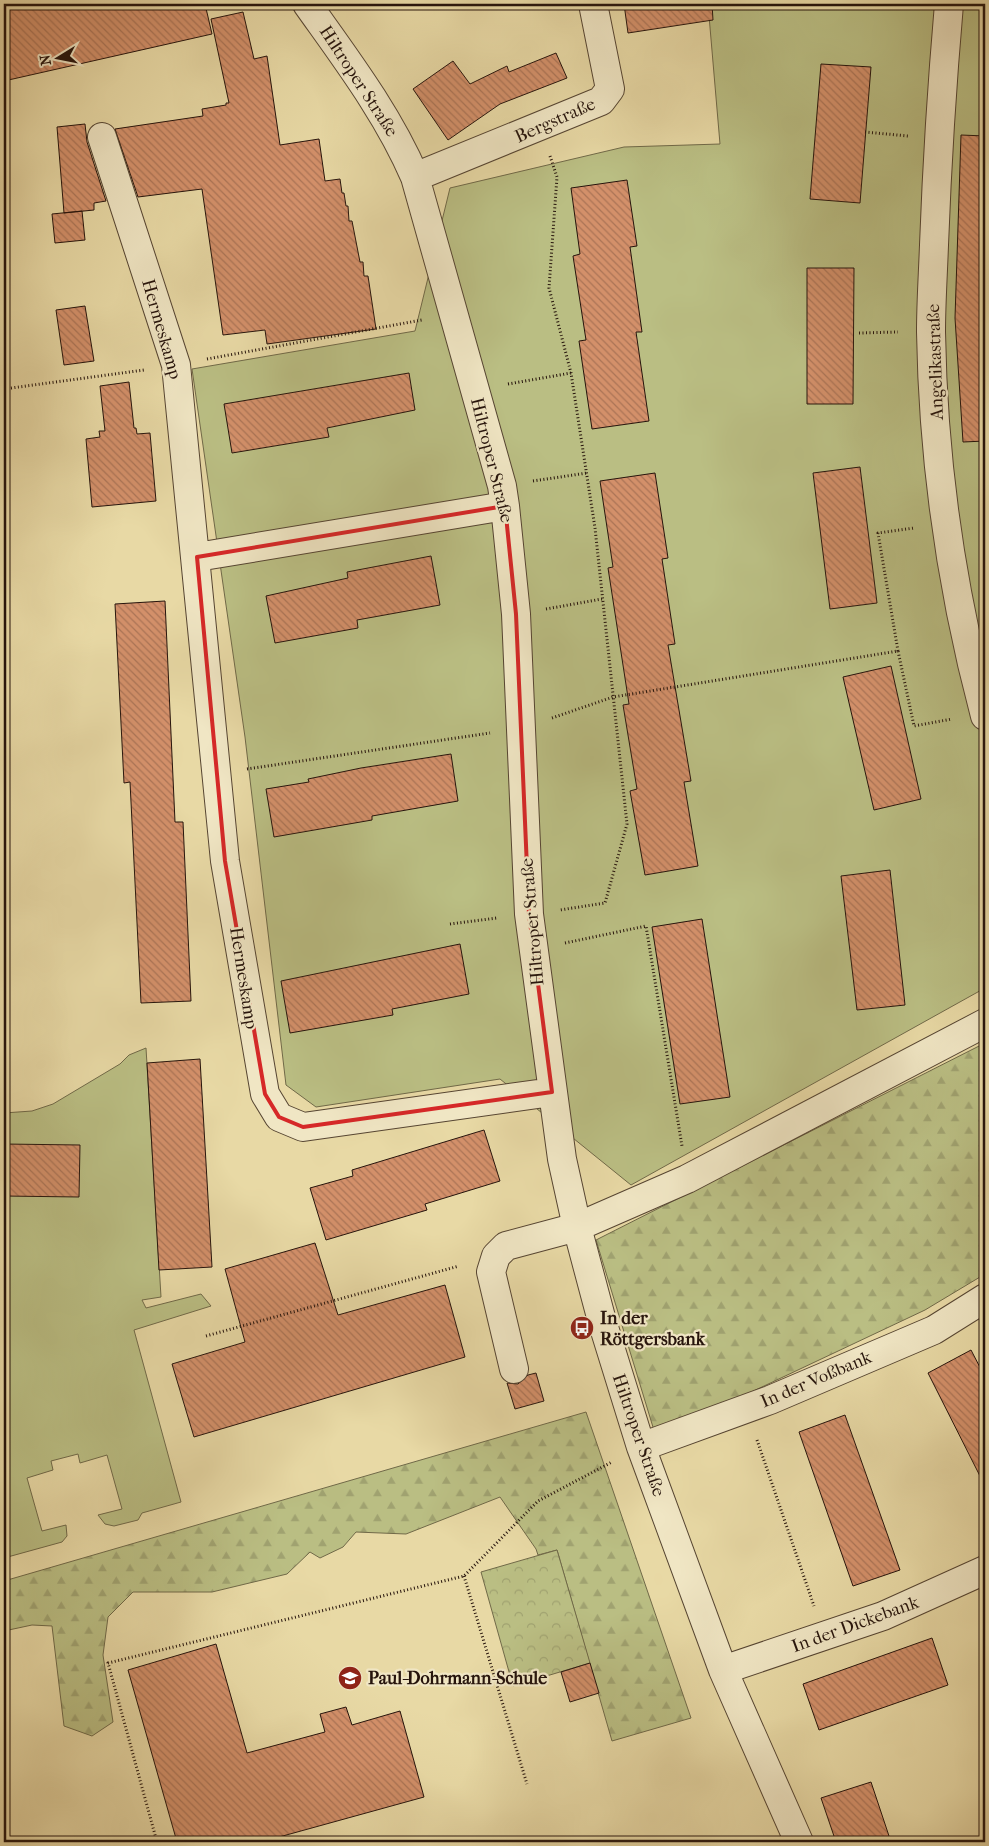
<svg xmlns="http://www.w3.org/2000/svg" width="989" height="1846" font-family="'IM FELL French Canon',serif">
<defs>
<pattern id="forest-firs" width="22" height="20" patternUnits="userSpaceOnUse" patternTransform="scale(1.25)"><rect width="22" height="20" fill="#babe83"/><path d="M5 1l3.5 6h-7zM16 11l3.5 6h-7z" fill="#a0a270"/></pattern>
<pattern id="park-crowns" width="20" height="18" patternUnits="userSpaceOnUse" patternTransform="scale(1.25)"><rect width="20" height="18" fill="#babe83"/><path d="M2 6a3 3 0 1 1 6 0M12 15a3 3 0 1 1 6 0" fill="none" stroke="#a0a270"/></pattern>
<pattern id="building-back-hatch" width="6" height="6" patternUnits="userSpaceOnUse" patternTransform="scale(1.25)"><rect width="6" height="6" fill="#d3906a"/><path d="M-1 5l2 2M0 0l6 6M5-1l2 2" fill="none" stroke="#ab7456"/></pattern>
</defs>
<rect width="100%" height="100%" fill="#e8d9a5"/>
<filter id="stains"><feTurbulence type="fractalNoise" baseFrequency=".004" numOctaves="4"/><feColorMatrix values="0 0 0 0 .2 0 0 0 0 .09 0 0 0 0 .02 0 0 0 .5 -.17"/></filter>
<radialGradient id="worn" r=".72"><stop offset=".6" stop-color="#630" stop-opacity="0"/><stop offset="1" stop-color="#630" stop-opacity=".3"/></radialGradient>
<path fill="#babe83" stroke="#706948" d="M 708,4 L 985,4 L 985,988 L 631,1185 L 500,1079 L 316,1107 L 286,1085 L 245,737 L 192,369 L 415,331 L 450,188 L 624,147 L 720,144 Z
M 146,1048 L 161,1297 L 142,1300 L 146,1308 L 201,1294 L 211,1306 L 134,1330 L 181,1502 L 142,1513 L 138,1520 L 114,1526 L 105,1524 L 98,1515 L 122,1509 L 107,1455 L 80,1463 L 78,1454 L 51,1461 L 53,1470 L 27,1478 L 42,1531 L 66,1525 L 67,1536 L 62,1542 L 4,1558 L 4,1113 L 32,1111 L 53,1104 L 120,1064 L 129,1055 Z"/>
<path fill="url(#forest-firs)" stroke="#706948" d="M 985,1043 L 985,1274 L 925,1310 L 656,1437 L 596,1240 Z
M 586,1412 L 691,1718 L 612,1741 L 557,1550 L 538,1555 L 536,1549 L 500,1497 L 406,1534 L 356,1532 L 343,1547 L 320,1558 L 310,1552 L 287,1574 L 212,1592 L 133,1592 L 108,1617 L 103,1655 L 113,1722 L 92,1736 L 64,1726 L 52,1626 L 32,1625 L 4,1631 L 4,1581 Z"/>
<path fill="url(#park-crowns)" stroke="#706948" d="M 557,1550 L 590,1663 L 513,1686 L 481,1572 Z"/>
<path fill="url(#building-back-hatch)" stroke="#26140c" d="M 31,4 L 205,4 L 212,34 L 4,81 L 4,11 Z
M 624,4 L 712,4 L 713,20 L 628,33 Z
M 243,12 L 254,59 L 267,56 L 280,145 L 319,139 L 325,181 L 340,179 L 342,193 L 344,193 L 346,206 L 348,206 L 349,221 L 352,221 L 360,262 L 363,262 L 364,276 L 368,276 L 376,329 L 267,344 L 265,330 L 223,335 L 202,189 L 138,197 L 115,129 L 203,116 L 202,109 L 226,105 L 226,103 L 229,103 L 211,19 Z
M 556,53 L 567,78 L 500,104 L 448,140 L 413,89 L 453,61 L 470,84 L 507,66 L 509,72 Z
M 821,64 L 871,67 L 860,203 L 810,199 Z
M 85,124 L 87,142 L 106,201 L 94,203 L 94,210 L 64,213 L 57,127 Z
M 961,135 L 985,136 L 985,441 L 963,442 L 955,318 Z
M 627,180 L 637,246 L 630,247 L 642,332 L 636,332 L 649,421 L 592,429 L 579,341 L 586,340 L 573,256 L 580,254 L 571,188 Z
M 82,211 L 85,240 L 55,243 L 52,214 Z
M 807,268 L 854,268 L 853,404 L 807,404 Z
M 85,306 L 94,361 L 64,365 L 56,310 Z
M 409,373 L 415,410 L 327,428 L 329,437 L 232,453 L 224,404 Z
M 129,382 L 134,428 L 136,428 L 137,434 L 150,433 L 156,501 L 92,507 L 86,439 L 100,437 L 99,431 L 105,431 L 100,386 Z
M 860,467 L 877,603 L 830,609 L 813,473 Z
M 655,473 L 668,558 L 662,559 L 675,644 L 668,645 L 691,781 L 684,782 L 698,866 L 645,875 L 630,791 L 637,789 L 623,705 L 629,704 L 608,568 L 613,567 L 600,481 Z
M 431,556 L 440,605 L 357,620 L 358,628 L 275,643 L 266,596 L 348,578 L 347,572 Z
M 165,601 L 175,822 L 183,822 L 191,1001 L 141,1003 L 130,782 L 124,783 L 115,604 Z
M 891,666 L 921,799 L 874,810 L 843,677 Z
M 451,754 L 458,801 L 372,816 L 372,820 L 274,837 L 266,789 L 309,782 L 308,779 L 361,768 Z
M 890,870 L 905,1005 L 857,1010 L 841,876 Z
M 702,919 L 730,1097 L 680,1104 L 652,927 Z
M 460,944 L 469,994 L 392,1009 L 393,1015 L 290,1033 L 281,981 Z
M 200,1059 L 212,1267 L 159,1270 L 147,1063 Z
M 484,1130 L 500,1181 L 425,1204 L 427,1210 L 326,1240 L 310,1188 L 353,1176 L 352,1170 Z
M 4,1144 L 80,1145 L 79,1197 L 4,1196 Z
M 315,1243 L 338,1315 L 445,1285 L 465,1357 L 194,1437 L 172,1364 L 245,1342 L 225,1269 Z
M 971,1350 L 985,1377 L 985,1486 L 928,1373 Z
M 536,1373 L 544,1401 L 515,1409 L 507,1383 L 518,1384 L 528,1375 Z
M 845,1415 L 900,1570 L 853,1586 L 799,1432 Z
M 932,1638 L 948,1685 L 819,1730 L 803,1684 Z
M 216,1644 L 247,1753 L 325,1732 L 320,1714 L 346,1707 L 352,1725 L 400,1711 L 424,1797 L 261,1842 L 177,1842 L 128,1670 Z
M 590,1663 L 599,1693 L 570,1702 L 561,1672 Z
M 871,1782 L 891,1842 L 836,1842 L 821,1798 Z"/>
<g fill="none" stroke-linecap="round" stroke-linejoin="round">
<g stroke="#564532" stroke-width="30">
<path id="minor" d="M 307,4 C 346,59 388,114 415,177 L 502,486 L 505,506 L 516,614 L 529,914 L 562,1159 L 577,1227 L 602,1321 L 641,1447 L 723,1670 L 799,1842
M 949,4 C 942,84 937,164 934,245 C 933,274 931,303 931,332 C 933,460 952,592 985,716
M 102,137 L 176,365 L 225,861 L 265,1094 L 279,1117 L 303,1127 L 552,1092
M 415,177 L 601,101 L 610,89 L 593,4
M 197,557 L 505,506
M 514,1369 L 491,1272 L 496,1256 L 506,1246 L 577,1227 L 687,1179 L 985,1023
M 641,1447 L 770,1400 L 934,1330 L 985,1298
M 723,1670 L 883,1616 L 985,1570"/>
</g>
<path stroke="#26140c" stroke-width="3" stroke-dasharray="1 2.5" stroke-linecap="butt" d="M 865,132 L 908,136
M 550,156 L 557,177 L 549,288 L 571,373 L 595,528 L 627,824 L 605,903 L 560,910
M 859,333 L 898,332
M 207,359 L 422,320
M 508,384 L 571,373
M 4,389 L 144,370
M 533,481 L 587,473
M 546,609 L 602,599
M 898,651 L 878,533 L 914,528
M 552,718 L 613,697 L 898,651 L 914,726 L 952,719
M 247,769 L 490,733
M 450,924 L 497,918
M 565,943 L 646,926 L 682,1146
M 206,1336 L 459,1266
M 757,1440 L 814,1606
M 464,1576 L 527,1784
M 157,1842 L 108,1663 L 464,1576 L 538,1501 L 612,1462"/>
<use href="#minor" stroke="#f0e6c4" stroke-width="28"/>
</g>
<path fill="none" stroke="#d62828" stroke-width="4" stroke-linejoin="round" d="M 505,506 L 516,614 L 529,914 L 552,1092 L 303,1127 L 279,1117 L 265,1094 L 225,861 L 197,557 Z"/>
<defs>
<g id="bus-disc" transform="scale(1.25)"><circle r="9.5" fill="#8f2418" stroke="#f0e6c4"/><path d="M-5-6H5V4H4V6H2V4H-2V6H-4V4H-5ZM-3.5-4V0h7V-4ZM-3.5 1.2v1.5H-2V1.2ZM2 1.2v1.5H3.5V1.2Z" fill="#fff"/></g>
<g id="school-disc" transform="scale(1.25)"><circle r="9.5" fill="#8f2418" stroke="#f0e6c4"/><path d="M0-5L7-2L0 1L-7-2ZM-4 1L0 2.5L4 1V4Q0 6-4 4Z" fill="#fff"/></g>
</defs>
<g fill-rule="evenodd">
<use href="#bus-disc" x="582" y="1328"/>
<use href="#school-disc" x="350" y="1678"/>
</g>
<g text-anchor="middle" stroke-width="4.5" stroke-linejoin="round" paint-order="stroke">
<g font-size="18" fill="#26140c" stroke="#f0e6c4">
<text transform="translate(359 81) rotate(57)" y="6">Hiltroper Straße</text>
<text transform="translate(555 120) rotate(-24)" y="6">Bergstraße</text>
<text transform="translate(162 329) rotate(74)" y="6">Hermeskamp</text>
<text transform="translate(935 362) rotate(-92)" y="6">Angelikastraße</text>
<text transform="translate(492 460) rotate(76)" y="6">Hiltroper Straße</text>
<text transform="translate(532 922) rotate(-95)" y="6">Hiltroper Straße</text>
<text transform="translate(244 978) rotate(81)" y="6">Hermeskamp</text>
<text transform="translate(816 1379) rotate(-23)" y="6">In der Voßbank</text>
<text transform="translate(639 1435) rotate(71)" y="6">Hiltroper Straße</text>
<text transform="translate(855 1624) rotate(-20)" y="6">In der Dickebank</text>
</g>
<g font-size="18" font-weight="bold" fill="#26140c" stroke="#f0e6c4" text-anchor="start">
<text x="600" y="1324">In der<tspan x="600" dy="21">Röttgersbank</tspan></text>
<text x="368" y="1684">Paul-Dohrmann-Schule</text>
</g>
</g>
<rect width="989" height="1846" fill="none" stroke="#e8d9a5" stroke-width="20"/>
<rect x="5" y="5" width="979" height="1836" fill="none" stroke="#26140c" stroke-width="2.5"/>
<rect x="10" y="10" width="969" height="1826" fill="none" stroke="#26140c"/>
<g transform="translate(58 58) rotate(260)" stroke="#f0e6c4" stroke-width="4" paint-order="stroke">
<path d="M0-4L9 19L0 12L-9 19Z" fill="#26140c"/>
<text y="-8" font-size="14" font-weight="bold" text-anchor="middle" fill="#26140c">N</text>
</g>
<rect width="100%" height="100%" filter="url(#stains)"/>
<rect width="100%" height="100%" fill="url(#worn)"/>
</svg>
